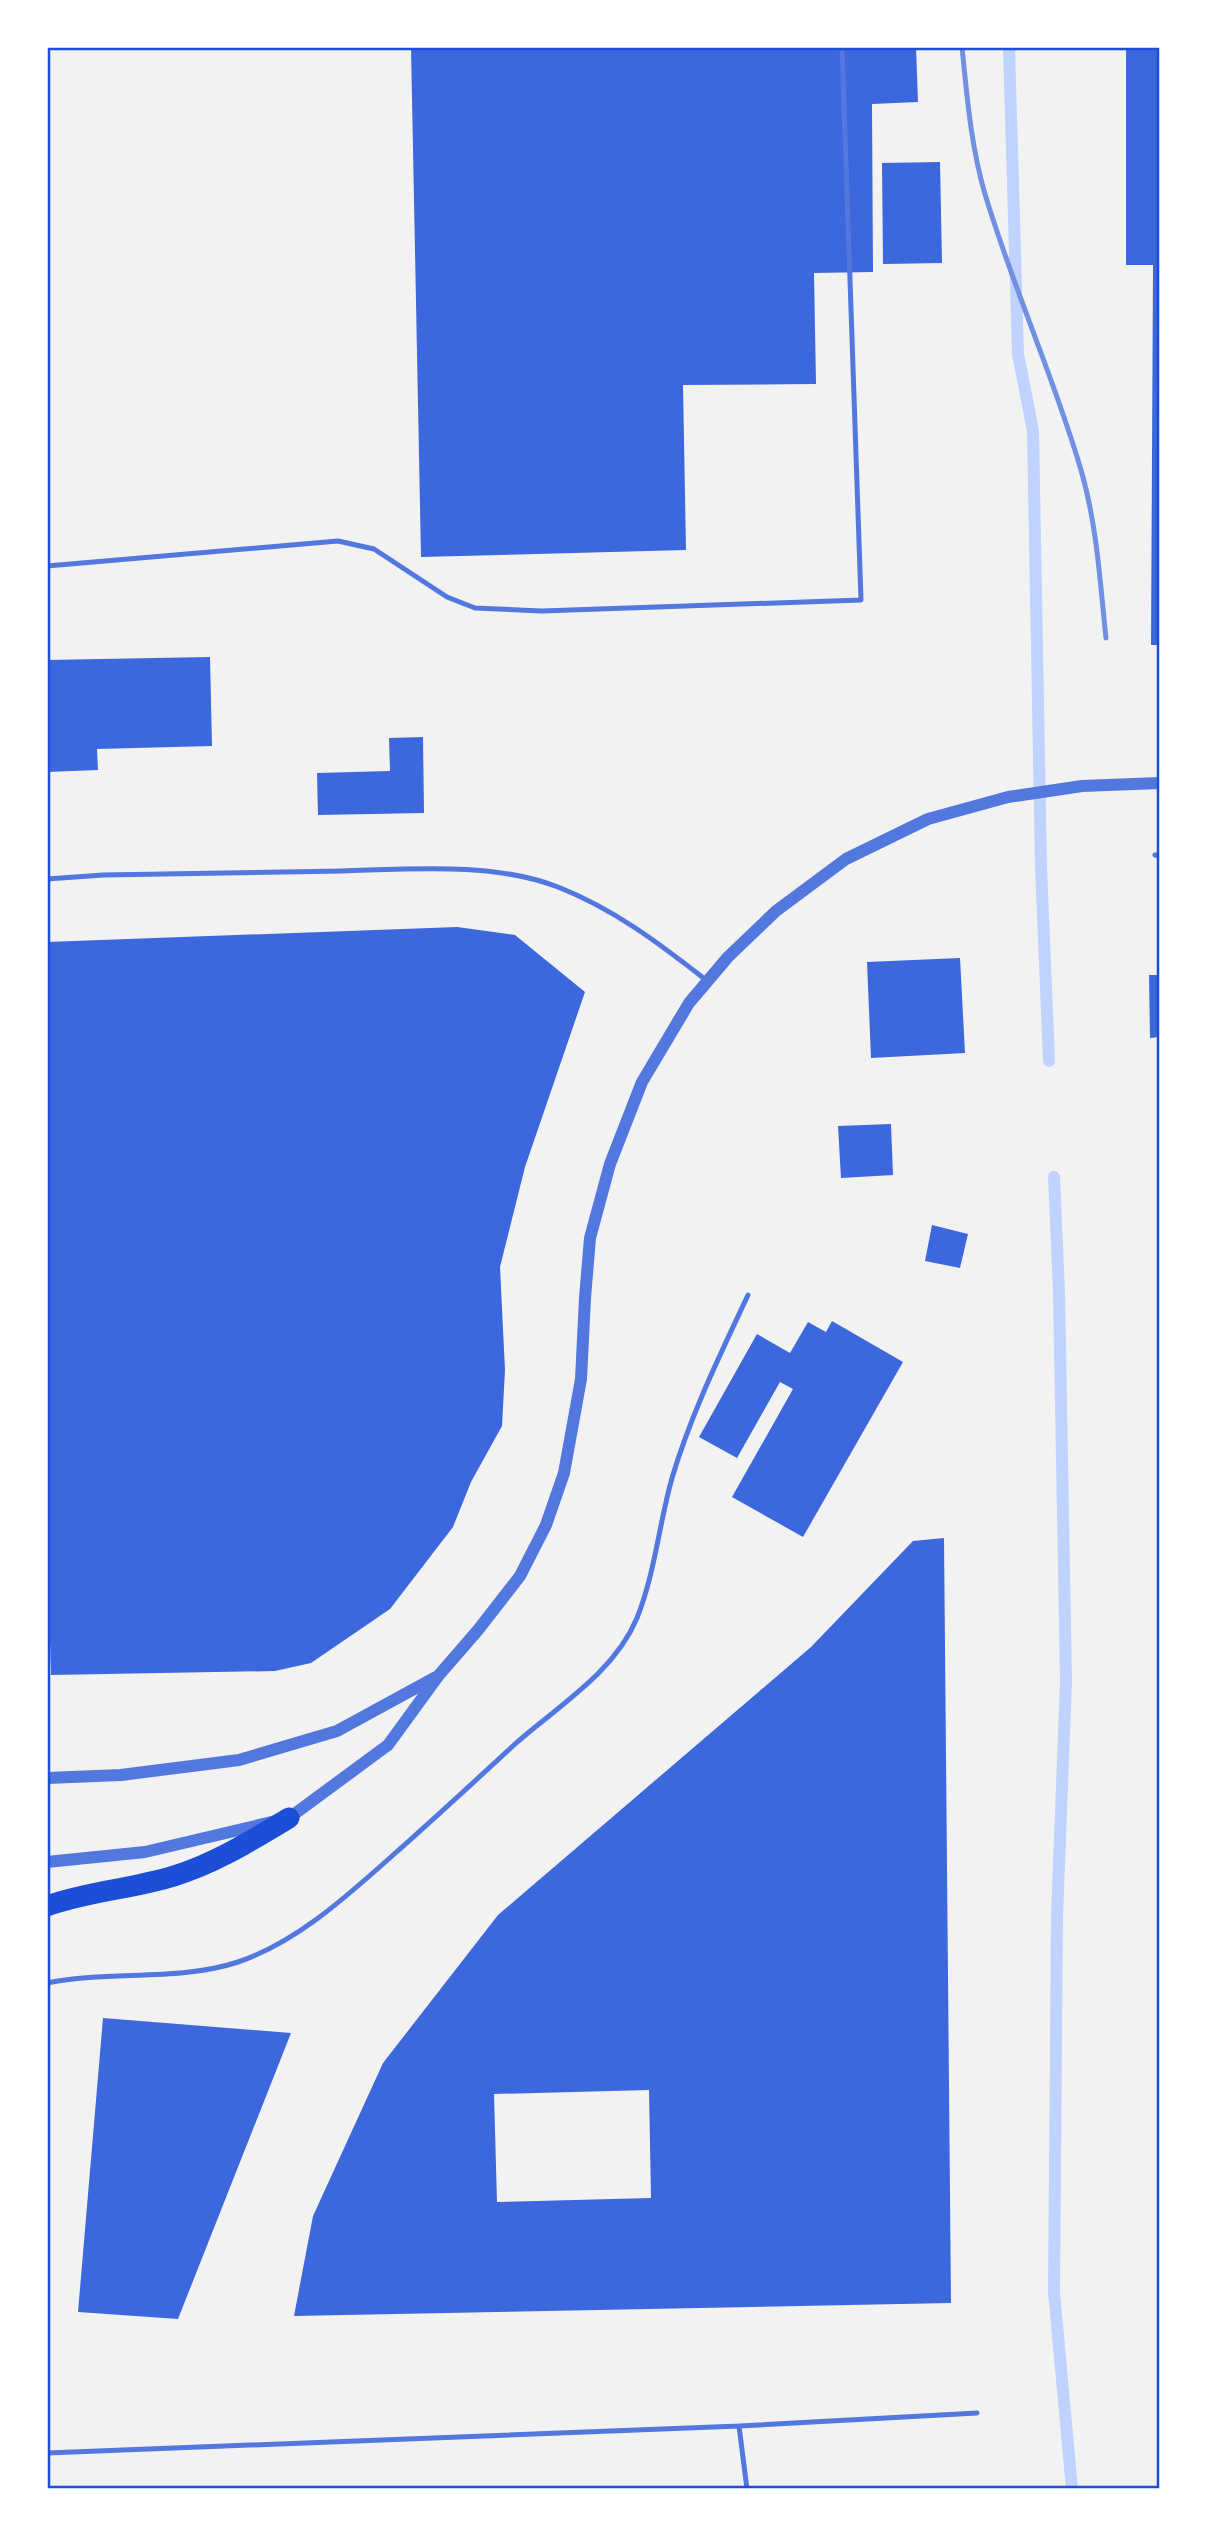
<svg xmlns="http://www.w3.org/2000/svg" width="1207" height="2536" font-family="'Playfair Display',serif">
<rect width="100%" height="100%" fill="#f2f2f2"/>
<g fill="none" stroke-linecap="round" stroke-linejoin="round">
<path stroke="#bfd3fe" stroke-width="12" d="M 1009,47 L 1018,354 L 1033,431 L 1041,867 L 1049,1061
M 1054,1177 L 1059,1292 L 1066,1681 L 1057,1916 L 1054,2292 L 1072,2489"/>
</g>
<path fill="#3d67dc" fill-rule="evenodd" d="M 411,47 L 916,47 L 918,102 L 872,104 L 873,272 L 814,273 L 816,384 L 683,385 L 686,550 L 421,557 Z
M 1126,47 L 1160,47 L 1160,645 L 1151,645 L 1153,265 L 1126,265 Z
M 940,162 L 942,263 L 883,264 L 882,163 Z
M 210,657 L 212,746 L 97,749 L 98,770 L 47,772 L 47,660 Z
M 423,737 L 424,813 L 318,815 L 317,773 L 390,771 L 389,738 Z
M 457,927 L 515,935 L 585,992 L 525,1167 L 500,1267 L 505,1370 L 502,1426 L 471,1482 L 453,1527 L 390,1609 L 311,1663 L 275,1671 L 51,1675 L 47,1538 L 47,942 Z
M 960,958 L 965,1053 L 871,1058 L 867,962 Z
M 1149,975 L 1160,975 L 1160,1037 L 1150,1038 Z
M 891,1124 L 893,1175 L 841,1178 L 838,1126 Z
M 932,1225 L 968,1234 L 960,1268 L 925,1261 Z
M 832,1321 L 903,1362 L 803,1537 L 732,1497 L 793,1389 L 780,1382 L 737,1458 L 699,1437 L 757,1334 L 790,1353 L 808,1322 L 826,1332 Z
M 944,1538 L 951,2303 L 294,2316 L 313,2216 L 383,2063 L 498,1915 L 811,1647 L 913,1541 ZM 649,2090 L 651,2198 L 497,2202 L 494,2094 Z
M 103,2018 L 291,2033 L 178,2319 L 78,2312 Z"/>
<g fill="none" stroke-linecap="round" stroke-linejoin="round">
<path stroke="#5277de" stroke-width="5" d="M 47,566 L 338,541 L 374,549 L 447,597 L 475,608 L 542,611 L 861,600 L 842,47
M 1155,855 L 1160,856
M 47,879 L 103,875 C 183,873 263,872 342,871 C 411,869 494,862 558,887 C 614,909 660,944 706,980
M 47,1983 C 110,1970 177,1982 238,1962 C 297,1942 347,1896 392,1856 C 434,1819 474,1782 515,1744 C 558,1706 614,1673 637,1618 C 655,1573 659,1524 672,1478 C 691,1414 720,1355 748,1295
M 739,2426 L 747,2489
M 47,2453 L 739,2426 L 977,2413"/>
<path stroke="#5277de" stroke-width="12" d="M 47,1778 L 121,1775 L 239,1760 L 337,1731 L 436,1677
M 47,1862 L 145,1852 L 289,1818 L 388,1745 L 439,1675 L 478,1630 L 520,1576 L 546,1525 L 564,1473 L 581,1379 L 585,1298 L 590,1238 L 610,1164 L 642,1082 L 689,1003 L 728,957 L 776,911 L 846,859 L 928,819 L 1008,797 L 1082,786 L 1160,783"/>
<path stroke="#1d4ed8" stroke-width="21" d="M 47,1906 C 88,1891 132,1889 174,1876 C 216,1863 252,1840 289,1818"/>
<path stroke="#7290e2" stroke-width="5" d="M 962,47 C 967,96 971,147 985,194 C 1013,288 1054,377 1081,470 C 1097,525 1100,582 1106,638"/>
</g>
<rect width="1207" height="2536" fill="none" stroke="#ffffff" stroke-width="98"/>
<rect x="49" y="49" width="1109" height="2438" fill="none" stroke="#1d4ed8" stroke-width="2.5"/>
</svg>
